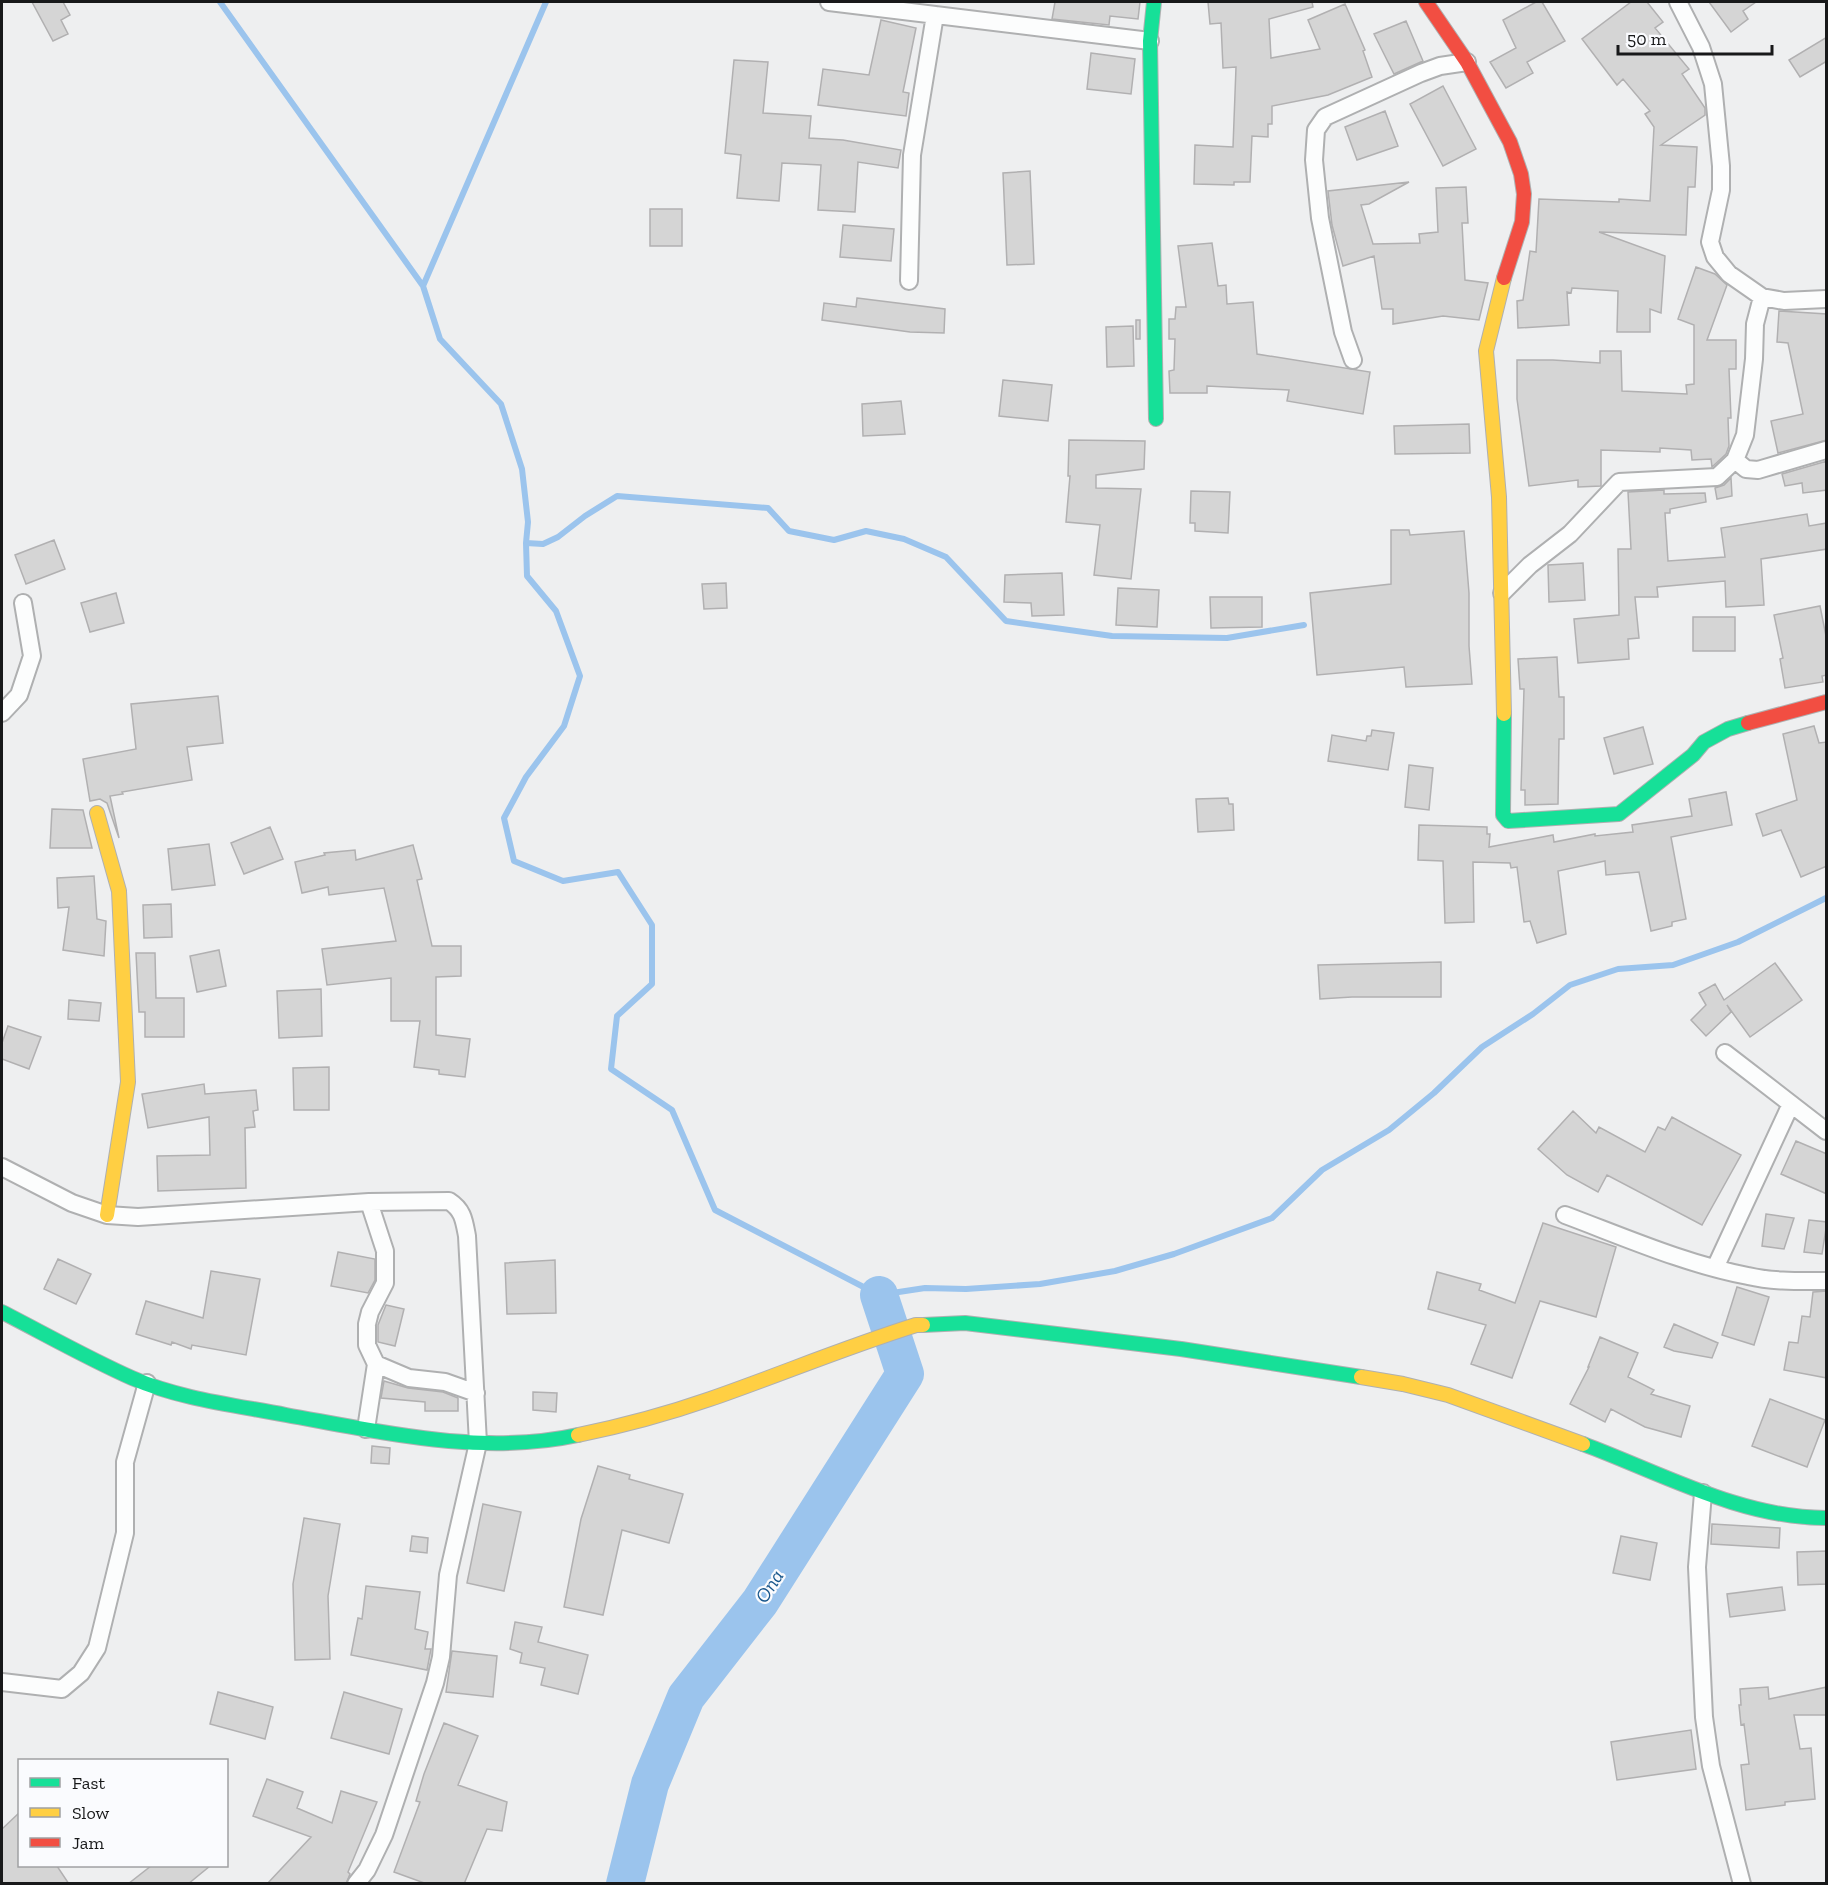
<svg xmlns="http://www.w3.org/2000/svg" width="1828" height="1885" font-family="'Zilla Slab',serif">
<rect width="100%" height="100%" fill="#eeeff0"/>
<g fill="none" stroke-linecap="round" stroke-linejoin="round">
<path stroke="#9bc4ed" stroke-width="6" d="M 220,2 L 423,286 L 440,339 L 501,404 L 522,469 L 528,522 L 526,543 L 527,576 L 556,611 L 580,676 L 564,726 L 526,777 L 504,818 L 514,861 L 563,881 L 618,872 L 652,925 L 652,984 L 617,1016 L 611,1069 L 672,1110 L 715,1210 L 879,1295 L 925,1288 L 966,1289 L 1040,1284 L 1115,1271 L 1174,1254 L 1272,1218 L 1322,1170 L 1389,1130 L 1434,1093 L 1482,1047 L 1533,1014 L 1570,985 L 1618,969 L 1673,965 L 1738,942 L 1826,898
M 423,286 L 546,2
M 526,543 L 543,544 L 558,537 L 585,516 L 617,496 L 768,508 L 789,531 L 834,540 L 866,531 L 904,539 L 946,557 L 1006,621 L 1112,636 L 1227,638 L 1304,625"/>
<path stroke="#9bc4ed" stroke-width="38" d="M 625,1884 L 650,1784 L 686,1697 L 760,1602 L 905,1374 L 879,1295"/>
</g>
<path fill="#d5d5d5" stroke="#b1b0b1" stroke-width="1.5" d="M 32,2 L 63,2 L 70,15 L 61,20 L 68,34 L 53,41 Z
M 1055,2 L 1140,2 L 1138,19 L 1110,16 L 1109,25 L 1052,19 Z
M 1208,2 L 1312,2 L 1313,7 L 1269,19 L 1271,58 L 1320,49 L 1308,20 L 1345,4 L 1365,50 L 1363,51 L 1372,77 L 1328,95 L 1272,106 L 1272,124 L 1268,124 L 1268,137 L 1252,136 L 1250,182 L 1234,182 L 1234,185 L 1194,184 L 1195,145 L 1233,147 L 1236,67 L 1223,68 L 1221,23 L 1210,24 Z
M 1536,2 L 1542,2 L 1565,41 L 1527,62 L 1533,73 L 1506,88 L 1490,62 L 1516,48 L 1503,20 Z
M 1631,2 L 1647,2 L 1663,22 L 1655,28 L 1689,69 L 1682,74 L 1705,108 L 1705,115 L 1661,145 L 1697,147 L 1695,187 L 1688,187 L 1686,235 L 1599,232 L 1665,256 L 1661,313 L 1650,309 L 1650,332 L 1617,332 L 1618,291 L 1572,288 L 1571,293 L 1567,292 L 1569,325 L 1518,328 L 1517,301 L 1523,300 L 1530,251 L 1536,252 L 1539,199 L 1619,202 L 1619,199 L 1650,201 L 1654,127 L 1645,114 L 1650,111 L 1623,79 L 1617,85 L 1582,39 Z
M 1709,2 L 1756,2 L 1743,11 L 1748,19 L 1731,32 Z
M 881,20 L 916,28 L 903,92 L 909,93 L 906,116 L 818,105 L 823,69 L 869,75 Z
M 1406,21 L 1423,61 L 1394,74 L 1374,34 Z
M 1827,37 L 1827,61 L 1800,77 L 1789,60 Z
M 1091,53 L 1135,59 L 1131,94 L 1087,89 Z
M 734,60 L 768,62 L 763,113 L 811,116 L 809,138 L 843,140 L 901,150 L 898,168 L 858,162 L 855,212 L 818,210 L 821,165 L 782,163 L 779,201 L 737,198 L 741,155 L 725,153 Z
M 1443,86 L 1476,149 L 1443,166 L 1410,104 Z
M 1385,111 L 1398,146 L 1357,160 L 1345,127 Z
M 1030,171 L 1034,264 L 1007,265 L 1003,173 Z
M 1409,182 L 1369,204 L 1361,205 L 1373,244 L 1420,243 L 1419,234 L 1438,232 L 1436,188 L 1466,187 L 1468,223 L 1462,223 L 1465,280 L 1488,283 L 1479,320 L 1443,316 L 1393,324 L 1393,309 L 1382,309 L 1374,256 L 1343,266 L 1332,225 L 1328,191 Z
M 650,209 L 682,209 L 682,246 L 650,246 Z
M 843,225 L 894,229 L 891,261 L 840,257 Z
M 1212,243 L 1218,286 L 1226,285 L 1227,304 L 1253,302 L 1257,354 L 1370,372 L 1363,414 L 1287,401 L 1289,390 L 1207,386 L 1207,393 L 1170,393 L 1169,371 L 1174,370 L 1175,339 L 1169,339 L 1169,319 L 1175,319 L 1176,307 L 1186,307 L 1178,246 Z
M 1696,267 L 1715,274 L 1727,285 L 1707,340 L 1736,340 L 1736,369 L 1729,369 L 1731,418 L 1728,418 L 1729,446 L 1726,454 L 1712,467 L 1711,459 L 1692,460 L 1691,450 L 1660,448 L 1660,452 L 1601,450 L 1601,486 L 1578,487 L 1578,480 L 1529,486 L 1517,399 L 1517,360 L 1553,360 L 1600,363 L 1600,351 L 1621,351 L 1622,391 L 1687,394 L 1686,385 L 1694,384 L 1694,325 L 1678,319 Z
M 857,298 L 945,309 L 944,333 L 910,332 L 822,320 L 824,303 L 856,307 Z
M 1779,311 L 1827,314 L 1827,440 L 1778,453 L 1771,421 L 1803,414 L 1788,343 L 1777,342 Z
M 1136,320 L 1140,320 L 1140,339 L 1136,339 Z
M 1133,326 L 1134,366 L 1107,367 L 1106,327 Z
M 1003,380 L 1052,385 L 1048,421 L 999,416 Z
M 901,401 L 905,434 L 863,436 L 862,404 Z
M 1469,424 L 1470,453 L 1395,454 L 1394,426 Z
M 1069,440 L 1145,441 L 1144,469 L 1096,475 L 1096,488 L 1141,489 L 1131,579 L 1094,575 L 1100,525 L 1066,522 L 1070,476 L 1068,476 Z
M 1827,461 L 1827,490 L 1803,493 L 1802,483 L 1785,486 L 1782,474 Z
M 1731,478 L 1732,496 L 1717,499 L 1715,488 L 1724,485 Z
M 1664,490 L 1664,494 L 1705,493 L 1706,502 L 1670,509 L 1670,513 L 1665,513 L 1668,561 L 1725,557 L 1721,528 L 1807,514 L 1809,526 L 1827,523 L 1827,549 L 1761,559 L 1764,605 L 1726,607 L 1725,581 L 1657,587 L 1658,597 L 1635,597 L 1639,638 L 1628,639 L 1629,659 L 1578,663 L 1574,619 L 1619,615 L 1618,549 L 1631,549 L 1628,492 Z
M 1191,491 L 1230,492 L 1228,533 L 1195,531 L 1195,523 L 1190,523 Z
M 1391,530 L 1409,530 L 1410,535 L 1464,531 L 1469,593 L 1469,646 L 1472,684 L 1406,687 L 1404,667 L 1317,675 L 1310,593 L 1391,584 Z
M 54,540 L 65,569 L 26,584 L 15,555 Z
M 1583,563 L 1585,600 L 1549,602 L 1548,565 Z
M 1062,573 L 1064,615 L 1032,616 L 1031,603 L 1004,602 L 1005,575 Z
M 726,583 L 727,608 L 704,609 L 702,584 Z
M 1118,588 L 1159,590 L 1157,627 L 1116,625 Z
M 116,593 L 124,623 L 90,632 L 81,603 Z
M 1210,597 L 1262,597 L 1262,627 L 1211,628 Z
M 1820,606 L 1827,641 L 1827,675 L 1822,676 L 1823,682 L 1785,688 L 1780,659 L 1783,658 L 1774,615 Z
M 1693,617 L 1735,617 L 1735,651 L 1693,651 Z
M 1557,657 L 1559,697 L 1564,697 L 1564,739 L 1559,739 L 1558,804 L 1525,805 L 1525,790 L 1521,790 L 1524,689 L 1520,689 L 1518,659 Z
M 218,696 L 223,743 L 187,747 L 192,780 L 122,792 L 123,794 L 110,796 L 119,838 L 107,803 L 100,799 L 90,801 L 83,759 L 136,749 L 131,704 Z
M 1814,726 L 1819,743 L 1827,742 L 1827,866 L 1801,877 L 1781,830 L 1763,836 L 1756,814 L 1797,800 L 1783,734 Z
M 1643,727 L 1653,764 L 1614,774 L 1604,738 Z
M 1372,730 L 1394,733 L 1388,770 L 1328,761 L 1332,735 L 1366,741 L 1367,736 L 1371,736 Z
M 1409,765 L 1433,768 L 1429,810 L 1405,807 Z
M 1726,792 L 1732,825 L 1671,837 L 1686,919 L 1672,922 L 1672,926 L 1651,931 L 1639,872 L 1606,875 L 1605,861 L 1558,871 L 1566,934 L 1537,943 L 1530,921 L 1524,922 L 1517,867 L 1511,868 L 1510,863 L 1473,862 L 1474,922 L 1445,923 L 1443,861 L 1418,860 L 1419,825 L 1487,827 L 1487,834 L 1490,834 L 1489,847 L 1553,835 L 1554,842 L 1595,834 L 1595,836 L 1633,832 L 1632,825 L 1692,816 L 1689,799 Z
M 1228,798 L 1229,804 L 1233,804 L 1234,830 L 1198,832 L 1196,799 Z
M 52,809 L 83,810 L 92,848 L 50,848 Z
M 270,827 L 283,859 L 244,874 L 231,843 Z
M 209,844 L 215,885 L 172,890 L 168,849 Z
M 413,845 L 422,879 L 417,880 L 432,946 L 461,946 L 461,976 L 436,977 L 436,1035 L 470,1039 L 465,1077 L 439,1074 L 439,1070 L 414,1067 L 420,1021 L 391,1021 L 391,978 L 327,985 L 322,949 L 396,941 L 384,888 L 329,895 L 328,887 L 302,893 L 295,862 L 325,855 L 324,853 L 355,850 L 356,860 Z
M 94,876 L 97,919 L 106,921 L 104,956 L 63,950 L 69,907 L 58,908 L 57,878 Z
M 171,904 L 172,937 L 144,938 L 143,905 Z
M 219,950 L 226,986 L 197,992 L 190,956 Z
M 136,953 L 155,953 L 156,998 L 184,998 L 184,1037 L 145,1037 L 145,1012 L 139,1012 Z
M 1441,962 L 1441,997 L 1352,997 L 1320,999 L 1318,965 Z
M 1775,963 L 1802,1000 L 1750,1037 L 1727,1005 L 1731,1012 L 1706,1036 L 1691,1020 L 1706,1005 L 1699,993 L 1715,984 L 1724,1000 Z
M 321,989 L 322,1036 L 279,1038 L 277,991 Z
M 69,1000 L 101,1003 L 99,1021 L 68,1019 Z
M 8,1026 L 41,1037 L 29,1069 L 2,1059 L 2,1043 Z
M 329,1067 L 329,1110 L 294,1110 L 293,1068 Z
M 204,1084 L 205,1094 L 256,1090 L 258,1110 L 253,1111 L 255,1127 L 245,1128 L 246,1188 L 158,1191 L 157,1156 L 210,1155 L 209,1117 L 148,1128 L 142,1094 Z
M 1573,1111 L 1596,1133 L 1599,1127 L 1645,1152 L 1658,1127 L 1665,1130 L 1672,1117 L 1741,1155 L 1702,1225 L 1607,1175 L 1598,1192 L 1567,1175 L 1538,1149 Z
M 1796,1141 L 1827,1154 L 1827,1194 L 1781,1174 Z
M 1766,1214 L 1794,1218 L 1784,1249 L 1762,1246 Z
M 1809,1220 L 1827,1222 L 1822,1254 L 1804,1252 Z
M 1543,1223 L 1616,1247 L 1596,1317 L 1540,1301 L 1512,1378 L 1471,1364 L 1486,1325 L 1428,1309 L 1437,1272 L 1481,1284 L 1479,1290 L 1515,1303 Z
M 338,1252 L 375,1259 L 375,1280 L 368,1293 L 331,1286 Z
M 58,1259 L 91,1274 L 76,1304 L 44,1289 Z
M 555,1260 L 556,1313 L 507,1314 L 505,1263 Z
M 211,1271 L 260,1279 L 246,1355 L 192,1345 L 191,1349 L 172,1342 L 171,1345 L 136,1334 L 146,1301 L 203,1318 Z
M 1737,1287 L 1769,1297 L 1754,1345 L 1722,1335 Z
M 1827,1291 L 1827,1378 L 1784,1370 L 1789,1342 L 1798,1343 L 1802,1316 L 1810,1317 L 1813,1292 Z
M 386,1305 L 404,1309 L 395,1346 L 378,1342 L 378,1325 Z
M 1674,1324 L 1718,1343 L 1712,1358 L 1674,1351 L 1664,1347 Z
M 1600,1337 L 1638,1353 L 1628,1377 L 1654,1390 L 1651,1394 L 1690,1406 L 1681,1437 L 1645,1427 L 1611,1409 L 1605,1422 L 1570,1404 L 1589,1367 L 1588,1367 Z
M 384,1381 L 408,1388 L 443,1392 L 458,1398 L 458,1411 L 425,1411 L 425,1402 L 381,1398 Z
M 533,1392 L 557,1393 L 556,1412 L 533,1410 Z
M 1770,1399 L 1825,1420 L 1807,1467 L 1752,1446 Z
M 372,1446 L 390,1448 L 389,1464 L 371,1463 Z
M 598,1466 L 630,1475 L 629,1479 L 683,1494 L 669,1543 L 622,1530 L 603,1615 L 564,1607 L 581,1519 Z
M 483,1504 L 521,1512 L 504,1591 L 467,1583 Z
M 304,1518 L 340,1524 L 328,1596 L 330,1659 L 295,1660 L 293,1584 Z
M 1712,1524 L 1780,1528 L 1779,1548 L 1711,1544 Z
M 412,1536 L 428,1538 L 427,1553 L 410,1551 Z
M 1621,1536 L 1657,1543 L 1650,1580 L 1613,1573 Z
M 1827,1551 L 1827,1584 L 1798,1585 L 1797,1552 Z
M 366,1586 L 420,1592 L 415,1629 L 428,1632 L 425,1649 L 431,1649 L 427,1670 L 351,1655 L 358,1618 L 362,1619 Z
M 1782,1587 L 1785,1610 L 1730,1617 L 1727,1594 Z
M 515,1622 L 542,1627 L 538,1642 L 588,1655 L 578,1694 L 541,1685 L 545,1668 L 520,1663 L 522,1653 L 510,1649 Z
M 452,1651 L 497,1656 L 493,1697 L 446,1692 Z
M 1768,1687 L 1769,1699 L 1827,1687 L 1827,1715 L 1794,1715 L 1800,1749 L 1811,1748 L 1815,1799 L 1785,1802 L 1785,1805 L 1746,1810 L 1741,1765 L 1749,1764 L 1744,1724 L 1741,1725 L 1739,1705 L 1741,1705 L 1740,1689 Z
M 218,1692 L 273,1707 L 265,1739 L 210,1724 Z
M 344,1692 L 402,1709 L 389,1754 L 331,1738 Z
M 444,1723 L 478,1736 L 458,1785 L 507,1802 L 502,1831 L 487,1829 L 464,1884 L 427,1884 L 394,1872 L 420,1802 L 416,1801 L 424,1774 Z
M 1691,1730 L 1696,1769 L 1617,1780 L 1611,1742 Z
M 267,1779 L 303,1792 L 297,1808 L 332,1823 L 341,1791 L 377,1802 L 348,1872 L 350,1874 L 346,1884 L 267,1884 L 311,1837 L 253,1816 Z
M 20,1812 L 20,1866 L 57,1866 L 69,1884 L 2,1884 L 2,1829 Z
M 151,1866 L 210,1866 L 188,1884 L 128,1884 Z"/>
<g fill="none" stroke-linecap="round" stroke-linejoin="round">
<g stroke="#afb0b1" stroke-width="20">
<path id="street" d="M 829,2 L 1150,41
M 1678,2 L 1701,47 L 1713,84 L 1721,166 L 1721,190 L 1710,242 L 1715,257 L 1729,274 L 1762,297 L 1784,301 L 1826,299
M 909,281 L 912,155 L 935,15
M 1353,360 L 1343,332 L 1320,218 L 1314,160 L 1316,130 L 1325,117 L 1421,73 L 1440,66 L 1467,62
M 1735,460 L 1746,469 L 1758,470 L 1826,450
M 1502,593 L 1530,565 L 1570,534 L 1619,482 L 1717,477 L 1735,460 L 1745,435 L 1754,359 L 1755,324 L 1762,297
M 2,713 L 19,695 L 32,656 L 23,603
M 1725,1053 L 1826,1131
M 2,1167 L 72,1203 L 107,1215 L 138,1217 L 369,1202 L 449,1201 C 463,1210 464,1220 467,1236 L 478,1443 L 448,1575 L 441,1657 L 435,1683 L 384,1835 L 367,1870 L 356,1884
M 1565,1215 C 1624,1237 1685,1264 1748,1276 C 1774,1282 1801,1281 1826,1281
M 1715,1268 L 1791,1104
M 376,1364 L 409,1378 L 445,1382 L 476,1393
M 366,1429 L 376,1364 L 367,1345 L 367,1324 L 370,1312 L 385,1283 L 385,1251 L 369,1202
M 1703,1493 L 1697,1567 L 1704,1717 L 1711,1766 L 1742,1884
M 2,1682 L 62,1689 L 81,1673 L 97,1648 L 125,1533 L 125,1462 L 147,1383"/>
</g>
<g stroke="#afb0b1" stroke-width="16">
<path id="fast" d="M 1154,2 L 1150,41 L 1156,419
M 1504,714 L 1503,815 L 1508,821 L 1619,814 L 1693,755 L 1704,742 L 1728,729 L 1748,723
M 2,1312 C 45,1334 87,1358 132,1378 C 180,1399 234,1405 286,1415 C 381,1432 482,1456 578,1435
M 923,1325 L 965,1323 L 1181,1349 L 1361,1377
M 1583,1444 C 1661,1473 1741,1518 1826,1518"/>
</g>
<g stroke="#afb0b1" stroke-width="16">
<path id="slow" d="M 1504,714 L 1499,497 L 1486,351 L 1504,278
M 97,813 L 119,891 L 128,1082 L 107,1215
M 1361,1377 L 1403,1384 L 1448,1395 L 1583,1444
M 578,1435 C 622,1426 667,1414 710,1399 C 779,1375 846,1347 916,1325 L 923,1325"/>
</g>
<g stroke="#afb0b1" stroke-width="16">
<path id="jam" d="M 1426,2 L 1467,62 L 1510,142 L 1521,174 L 1524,194 L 1522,222 L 1504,278
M 1748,723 L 1826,702"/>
</g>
<use href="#street" stroke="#fcfdfd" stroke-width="16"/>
<use href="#fast" stroke="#16e098" stroke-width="14"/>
<use href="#slow" stroke="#ffcf43" stroke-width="14"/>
<use href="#jam" stroke="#f24e42" stroke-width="14"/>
</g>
<g text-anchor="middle" stroke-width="4.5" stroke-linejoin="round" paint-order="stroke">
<g font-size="20" font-style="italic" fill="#19578c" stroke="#fafbfe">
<text transform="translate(769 1586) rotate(-57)" y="7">Ona</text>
</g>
</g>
<rect width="1828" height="1885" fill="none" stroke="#18191a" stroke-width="6"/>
<rect x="18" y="1759" width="210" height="108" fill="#fafbfe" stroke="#a0a1a3" stroke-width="1.5"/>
<rect x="30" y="1778" width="30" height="9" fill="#16e098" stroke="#a0a1a3" stroke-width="1.5"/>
<text x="72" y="1789" font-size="18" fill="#18191a">Fast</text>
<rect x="30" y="1808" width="30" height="9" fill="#ffcf43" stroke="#a0a1a3" stroke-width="1.5"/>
<text x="72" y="1819" font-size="18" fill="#18191a">Slow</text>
<rect x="30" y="1838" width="30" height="9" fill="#f24e42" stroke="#a0a1a3" stroke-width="1.5"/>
<text x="72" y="1849" font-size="18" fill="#18191a">Jam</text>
<path d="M1618 45v9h154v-9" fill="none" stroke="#18191a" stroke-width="3"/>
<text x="1627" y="45" font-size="18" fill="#18191a" stroke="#fafbfe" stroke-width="4.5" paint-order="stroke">50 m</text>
</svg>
